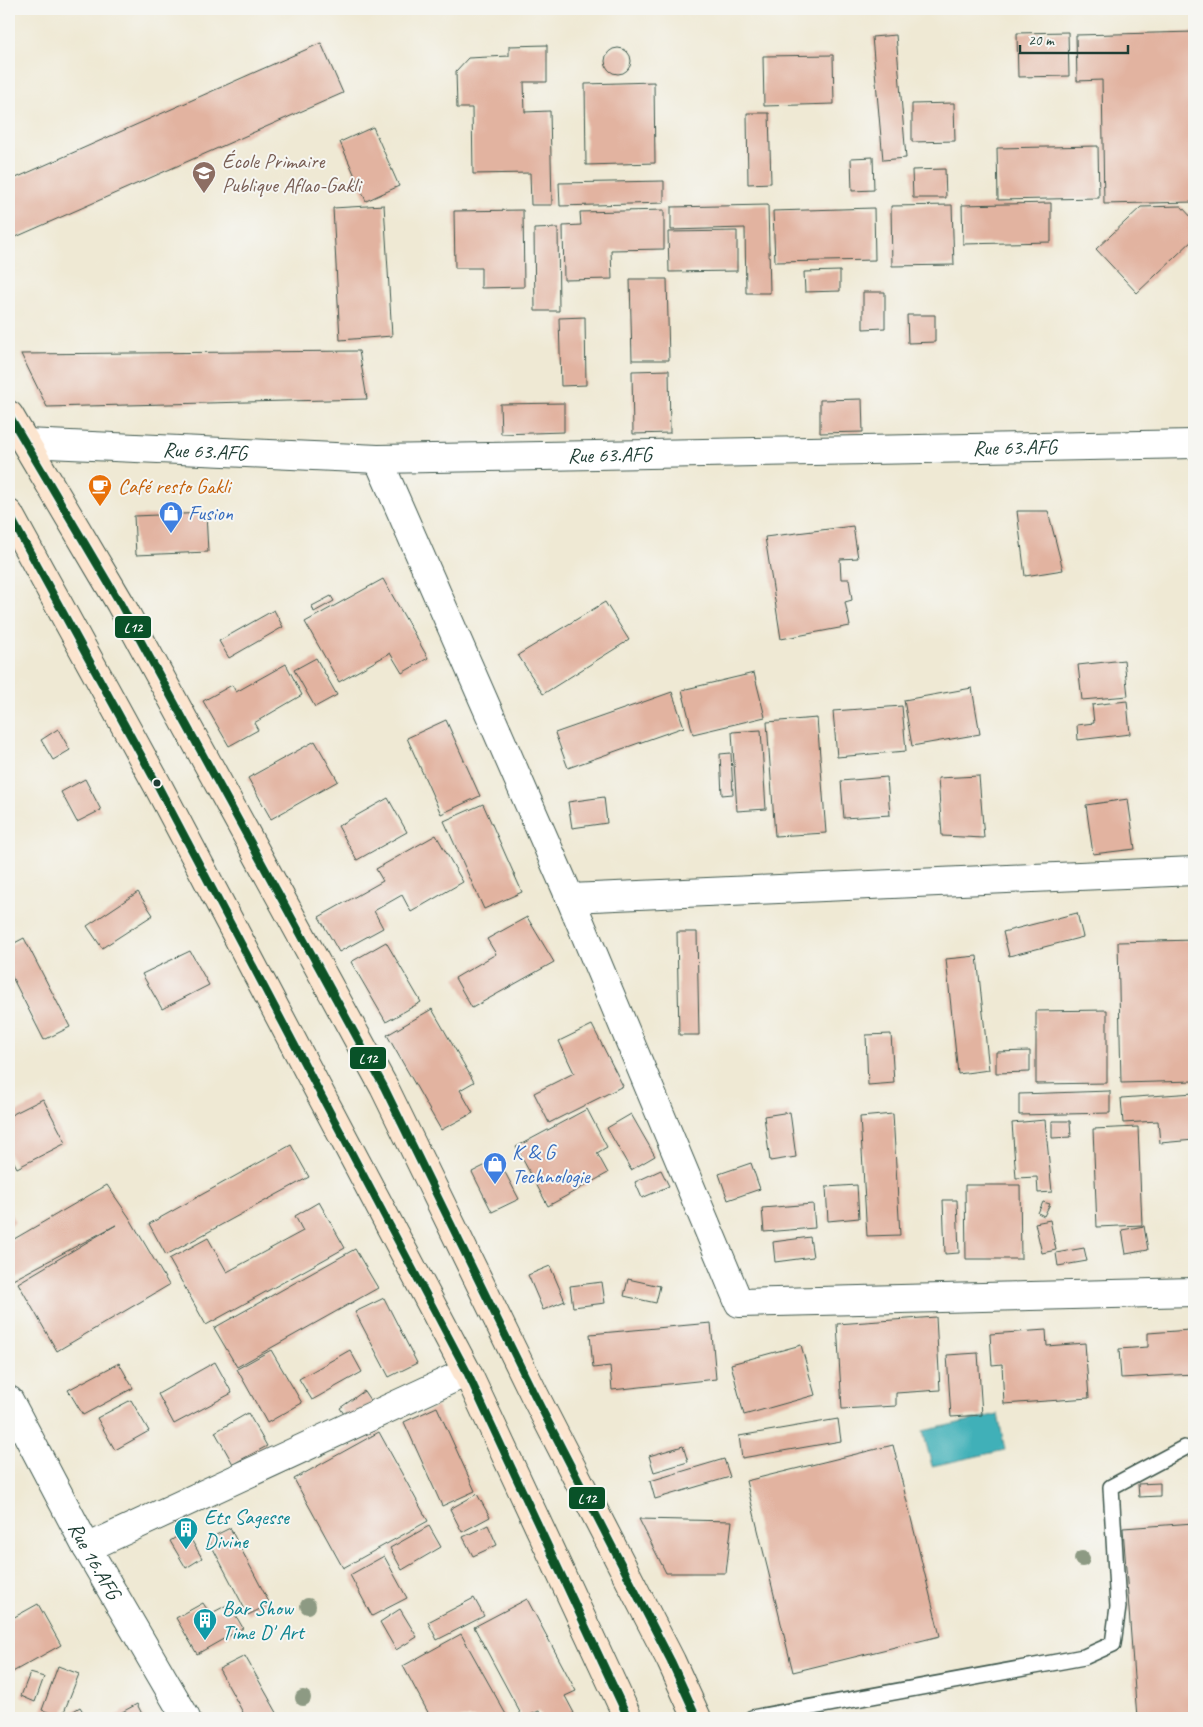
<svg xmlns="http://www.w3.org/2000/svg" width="1203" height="1727" font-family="Caveat,sans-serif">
<rect width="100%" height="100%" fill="#f6f6f2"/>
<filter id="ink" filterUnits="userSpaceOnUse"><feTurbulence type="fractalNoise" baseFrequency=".02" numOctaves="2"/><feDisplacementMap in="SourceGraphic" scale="10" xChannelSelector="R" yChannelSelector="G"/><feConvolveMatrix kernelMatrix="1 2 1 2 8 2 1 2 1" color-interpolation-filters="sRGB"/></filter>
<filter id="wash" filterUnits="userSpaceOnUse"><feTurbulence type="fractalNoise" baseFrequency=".0096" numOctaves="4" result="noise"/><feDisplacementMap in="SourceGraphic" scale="20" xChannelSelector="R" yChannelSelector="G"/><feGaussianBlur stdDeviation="1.12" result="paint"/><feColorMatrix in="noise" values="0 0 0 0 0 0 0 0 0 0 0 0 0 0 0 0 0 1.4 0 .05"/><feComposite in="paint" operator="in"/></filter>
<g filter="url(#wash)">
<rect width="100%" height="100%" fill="#efe9d4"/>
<path fill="#40b0b8" stroke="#307676" d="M 998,1414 L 1005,1450 L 932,1466 L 923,1431 Z"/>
<g id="blocks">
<path fill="#e2b3a0" d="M 1068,32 L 1069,76 L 1018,77 L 1017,33 Z
M 1194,32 L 1194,202 L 1104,204 L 1102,80 L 1077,81 L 1076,35 Z
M 896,35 L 906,158 L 883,160 L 872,37 Z
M 321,43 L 343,93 L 9,240 L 9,181 Z
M 547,45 L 547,82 L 524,82 L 525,112 L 550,111 L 552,205 L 531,205 L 530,173 L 473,174 L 472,108 L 457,108 L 456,71 L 468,58 L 509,56 L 509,46 Z
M605 61a13 13 0 1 1 26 0a13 13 0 1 1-26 0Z
M 833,55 L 834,104 L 764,106 L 763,56 Z
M 654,82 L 655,163 L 586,165 L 585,84 Z
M 954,103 L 955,141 L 912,142 L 912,104 Z
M 747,113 L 769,113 L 771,183 L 748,184 Z
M 373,127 L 399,186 L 366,201 L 340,142 Z
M 1098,146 L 1099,198 L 998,200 L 997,148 Z
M 873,157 L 874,190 L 852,191 L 851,158 Z
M 945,169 L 946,198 L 913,198 L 912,170 Z
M 664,181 L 664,203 L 560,206 L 559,183 Z
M 1051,203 L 1051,242 L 963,244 L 962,205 Z
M 384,205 L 392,336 L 340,340 L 333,208 Z
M 768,205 L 770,293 L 746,293 L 745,228 L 671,230 L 671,207 Z
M 952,205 L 954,265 L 892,266 L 891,206 Z
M 1181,206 L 1194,220 L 1194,239 L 1137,293 L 1096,249 L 1141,207 Z
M 874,208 L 875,260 L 775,262 L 773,211 Z
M 523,210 L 524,287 L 481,288 L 481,268 L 455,268 L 454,211 Z
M 664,210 L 664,249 L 611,250 L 612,279 L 564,280 L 563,226 L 581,225 L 580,212 Z
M 558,228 L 559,311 L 535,311 L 534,229 Z
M 737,231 L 737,271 L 669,272 L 668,232 Z
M 840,271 L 840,291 L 805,292 L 804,272 Z
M 630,279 L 667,279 L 669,360 L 632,360 Z
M 863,292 L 885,292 L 885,328 L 863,329 Z
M 907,315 L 935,315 L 935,342 L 908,343 Z
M 585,317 L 586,385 L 561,386 L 559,318 Z
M 359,351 L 367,399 L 47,407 L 21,354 Z
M 669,370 L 670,433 L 633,434 L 632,371 Z
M 862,399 L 863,432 L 820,433 L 820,400 Z
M 564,403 L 564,432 L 501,434 L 500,404 Z
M 1017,511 L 1048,511 L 1063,570 L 1025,576 Z
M 206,513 L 208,552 L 136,555 L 134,516 Z
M 853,526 L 858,558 L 840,559 L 841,579 L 849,579 L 852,600 L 845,602 L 850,626 L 781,639 L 765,537 Z
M 383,579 L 428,658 L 402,673 L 390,653 L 339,682 L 305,622 Z
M 331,596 L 334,601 L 314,612 L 312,606 Z
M 605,602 L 629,640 L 543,694 L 518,655 Z
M 274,610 L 283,627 L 229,658 L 219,641 Z
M 316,658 L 337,695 L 315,707 L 294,670 Z
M 1124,660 L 1128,696 L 1082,700 L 1078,665 Z
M 286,664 L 302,695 L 254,723 L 258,730 L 229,746 L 203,701 L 232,685 L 236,692 Z
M 754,673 L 765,717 L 693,734 L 682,690 Z
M 972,688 L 980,734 L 912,746 L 904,700 Z
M 672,692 L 684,727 L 568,768 L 555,733 Z
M 1127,701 L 1130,734 L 1078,740 L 1077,725 L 1094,723 L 1092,705 Z
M 902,706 L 906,751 L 837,757 L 833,711 Z
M 817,718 L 826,833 L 775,836 L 767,722 Z
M 446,720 L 480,796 L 441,814 L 407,738 Z
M 58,729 L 70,750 L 53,760 L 41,740 Z
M 761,730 L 766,809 L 737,811 L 732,732 Z
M 315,741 L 338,781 L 271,819 L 248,778 Z
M 731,753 L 733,794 L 722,795 L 720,754 Z
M 979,776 L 984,838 L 942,836 L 938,778 Z
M 887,777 L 890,815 L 844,818 L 841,781 Z
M 85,779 L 101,810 L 77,822 L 61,792 Z
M 604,797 L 607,823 L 572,828 L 568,802 Z
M 388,798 L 407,832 L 357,860 L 338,826 Z
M 1128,799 L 1135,849 L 1093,854 L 1086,805 Z
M 483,804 L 522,892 L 484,909 L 444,821 Z
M 436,835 L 463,882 L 411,912 L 402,895 L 374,911 L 383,928 L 339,952 L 319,917 L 383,881 L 376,869 Z
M 138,892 L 153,915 L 102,948 L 87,926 Z
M 1077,913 L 1083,937 L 1009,956 L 1003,932 Z
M 527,917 L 554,962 L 472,1008 L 455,978 L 496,954 L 487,939 Z
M 677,932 L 697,932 L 699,1035 L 679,1035 Z
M 24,938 L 70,1027 L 44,1040 L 9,971 L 9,946 Z
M 1194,940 L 1194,1081 L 1121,1083 L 1118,942 Z
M 386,942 L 421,1002 L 386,1022 L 351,962 Z
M 190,951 L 209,985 L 162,1009 L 142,974 Z
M 977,956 L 989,1070 L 958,1074 L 946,959 Z
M 432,1009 L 474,1082 L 460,1090 L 473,1113 L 441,1130 L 387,1035 Z
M 1107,1010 L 1107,1083 L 1036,1084 L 1036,1011 Z
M 592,1025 L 623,1086 L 549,1123 L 534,1093 L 574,1073 L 559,1041 Z
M 891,1034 L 894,1083 L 868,1085 L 866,1035 Z
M 1030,1051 L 1030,1072 L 996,1073 L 996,1052 Z
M 1110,1091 L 1110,1113 L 1019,1115 L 1019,1094 Z
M 1194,1093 L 1194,1140 L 1160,1143 L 1158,1121 L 1123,1123 L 1121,1098 Z
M 43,1099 L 66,1143 L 17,1168 L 9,1153 L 9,1116 Z
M 587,1109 L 607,1147 L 597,1153 L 608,1173 L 548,1206 L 516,1147 Z
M 790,1112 L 796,1157 L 770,1161 L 764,1116 Z
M 631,1114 L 655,1156 L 631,1170 L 607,1128 Z
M 893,1114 L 900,1235 L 867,1236 L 860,1117 Z
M 1045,1120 L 1052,1192 L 1038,1193 L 1037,1177 L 1016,1178 L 1012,1123 Z
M 1052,1121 L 1070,1121 L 1071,1137 L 1052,1138 Z
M 1138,1127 L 1142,1225 L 1097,1227 L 1093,1129 Z
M 291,1145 L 309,1177 L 166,1255 L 149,1224 Z
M 498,1159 L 519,1199 L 492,1212 L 472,1172 Z
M 751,1163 L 760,1189 L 728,1200 L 719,1174 Z
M 661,1170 L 669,1186 L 642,1198 L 635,1182 Z
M 107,1185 L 129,1217 L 169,1285 L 57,1351 L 18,1283 L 116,1225 L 9,1282 L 9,1242 Z
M 857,1185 L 859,1218 L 828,1221 L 826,1187 Z
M 965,1185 L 1020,1185 L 1021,1259 L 966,1259 Z
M 943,1200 L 957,1200 L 959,1253 L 945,1254 Z
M 319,1202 L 345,1248 L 206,1325 L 169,1259 L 208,1238 L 227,1272 L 303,1231 L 295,1216 Z
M 1043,1202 L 1050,1204 L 1044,1216 L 1038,1213 Z
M 813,1204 L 815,1228 L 764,1232 L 762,1208 Z
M 9,1210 L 15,1222 L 9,1226 Z
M 1050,1220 L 1056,1250 L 1042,1253 L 1035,1223 Z
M 1144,1226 L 1148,1250 L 1126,1254 L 1122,1230 Z
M 810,1237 L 813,1257 L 775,1262 L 773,1242 Z
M 1084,1248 L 1087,1261 L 1058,1266 L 1056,1253 Z
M 355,1249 L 378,1288 L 237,1367 L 214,1328 Z
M 550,1266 L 565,1301 L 543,1310 L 528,1275 Z
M 628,1279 L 660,1286 L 656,1303 L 624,1296 Z
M 602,1282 L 605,1303 L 573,1307 L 570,1286 Z
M 384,1298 L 417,1363 L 389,1377 L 355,1312 Z
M 936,1317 L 940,1390 L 896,1393 L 896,1406 L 842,1409 L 837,1324 Z
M 711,1323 L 716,1379 L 612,1390 L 610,1366 L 593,1368 L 590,1334 Z
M 1046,1330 L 1047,1346 L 1085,1343 L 1089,1398 L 1004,1404 L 1002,1364 L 992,1365 L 990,1334 Z
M 1190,1330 L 1191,1345 L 1194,1345 L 1194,1374 L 1121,1378 L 1119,1349 L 1148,1347 L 1148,1333 Z
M 801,1345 L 815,1395 L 744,1415 L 731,1364 Z
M 271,1350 L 302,1403 L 267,1423 L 237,1369 Z
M 350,1350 L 362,1372 L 312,1400 L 299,1379 Z
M 978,1353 L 982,1415 L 951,1417 L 947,1355 Z
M 215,1362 L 232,1393 L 174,1424 L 158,1394 Z
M 119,1363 L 133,1388 L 83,1415 L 68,1390 Z
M 364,1391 L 372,1403 L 348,1420 L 340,1408 Z
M 131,1400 L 149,1431 L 115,1450 L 97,1418 Z
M 437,1407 L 475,1491 L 442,1506 L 404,1422 Z
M 248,1413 L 267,1446 L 233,1464 L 215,1432 Z
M 838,1419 L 841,1441 L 742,1458 L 739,1436 Z
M 379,1432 L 428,1521 L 343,1568 L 294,1479 Z
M 893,1445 L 940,1636 L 793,1672 L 746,1481 Z
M 683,1446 L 688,1462 L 654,1472 L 649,1456 Z
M 724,1459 L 730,1477 L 655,1499 L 650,1481 Z
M 1160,1483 L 1160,1496 L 1139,1497 L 1138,1484 Z
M 477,1494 L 490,1517 L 462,1532 L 450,1509 Z
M 639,1519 L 732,1521 L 726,1573 L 666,1573 Z
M 1194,1523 L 1194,1714 L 1137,1718 L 1123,1528 Z
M 488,1525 L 497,1545 L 473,1556 L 463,1537 Z
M 429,1526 L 441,1547 L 402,1570 L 390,1548 Z
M 230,1528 L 270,1604 L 248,1615 L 208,1539 Z
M 186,1531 L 202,1558 L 186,1568 L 170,1541 Z
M 384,1556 L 407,1598 L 372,1616 L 350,1575 Z
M 474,1598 L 484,1616 L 437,1640 L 428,1622 Z
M 527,1599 L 576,1691 L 565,1696 L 574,1713 L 564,1718 L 543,1718 L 539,1711 L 523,1718 L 474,1627 Z
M 203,1603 L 210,1614 L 229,1604 L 243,1628 L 197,1654 L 176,1618 Z
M 38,1604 L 61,1645 L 9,1674 L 9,1620 Z
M 400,1609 L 417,1637 L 396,1650 L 380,1622 Z
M 461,1634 L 508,1718 L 431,1718 L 403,1666 Z
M 245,1656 L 280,1718 L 246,1718 L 219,1669 Z
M 58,1666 L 79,1674 L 62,1717 L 42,1710 Z
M 30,1673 L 44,1677 L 35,1702 L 21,1696 Z
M 137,1704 L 144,1718 L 111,1718 Z
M 80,1707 L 87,1718 L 62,1718 Z"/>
</g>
</g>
<g filter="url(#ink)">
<use href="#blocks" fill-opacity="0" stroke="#3e574c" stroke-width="1"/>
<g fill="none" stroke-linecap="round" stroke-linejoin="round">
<g stroke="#3e574c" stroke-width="18">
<path id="service" d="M 752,1718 L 1084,1657 L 1113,1644 L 1118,1607 L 1111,1487 L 1184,1448"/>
</g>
<g stroke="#3e574c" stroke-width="30">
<g id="minor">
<path id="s1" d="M 26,443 L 378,459 L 1194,444"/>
<path d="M 378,459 L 570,898 L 739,1303 L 1194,1292"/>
<path d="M 570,898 L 1194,871"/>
<path id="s2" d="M 9,1400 L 87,1548 L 186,1718"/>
<path d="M 87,1548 L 467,1372"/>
</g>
</g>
<g stroke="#3e574c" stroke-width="30">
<path id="secondary" d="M 9,415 L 120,603 L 384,1087 L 534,1394 L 671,1661 L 697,1718
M 9,514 L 158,786 L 467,1372 L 628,1718"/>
</g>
<use href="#service" stroke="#fff" stroke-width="15"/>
<use href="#minor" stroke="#fff" stroke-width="28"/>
<use href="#secondary" stroke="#fce5cf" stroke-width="28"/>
<g stroke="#f6f6f2" stroke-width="11">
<path id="bus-1" d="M 9,415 L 120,603 L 384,1087 L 534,1394 L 671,1661 L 697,1718
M 9,514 L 158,786 L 467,1372 L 628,1718"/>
</g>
<use href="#bus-1" stroke="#095228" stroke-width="8"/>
</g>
<g fill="#8d9a83">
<circle cx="1082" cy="1559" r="8"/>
<circle cx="308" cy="1606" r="8"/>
<circle cx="303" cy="1698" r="8"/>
</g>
</g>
<defs>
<g id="school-pin" transform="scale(1.25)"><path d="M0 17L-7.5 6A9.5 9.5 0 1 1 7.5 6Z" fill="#8d6e63" stroke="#f6f6f2"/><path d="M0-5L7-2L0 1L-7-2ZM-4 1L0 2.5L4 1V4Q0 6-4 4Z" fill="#fff"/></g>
<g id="cafe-pin" transform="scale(1.25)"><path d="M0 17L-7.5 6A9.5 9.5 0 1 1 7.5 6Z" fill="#e8710a" stroke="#f6f6f2"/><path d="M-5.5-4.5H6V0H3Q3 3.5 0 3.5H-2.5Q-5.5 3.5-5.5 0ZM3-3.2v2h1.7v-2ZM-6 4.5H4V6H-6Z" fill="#fff"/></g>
<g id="shop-pin" transform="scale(1.25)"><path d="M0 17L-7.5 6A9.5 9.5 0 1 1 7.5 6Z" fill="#3f7fe0" stroke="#f6f6f2"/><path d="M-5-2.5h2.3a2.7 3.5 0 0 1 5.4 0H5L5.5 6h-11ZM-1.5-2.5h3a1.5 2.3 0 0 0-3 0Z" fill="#fff"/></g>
<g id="building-pin" transform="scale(1.25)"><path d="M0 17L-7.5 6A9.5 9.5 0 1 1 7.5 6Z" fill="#0f9aa8" stroke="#f6f6f2"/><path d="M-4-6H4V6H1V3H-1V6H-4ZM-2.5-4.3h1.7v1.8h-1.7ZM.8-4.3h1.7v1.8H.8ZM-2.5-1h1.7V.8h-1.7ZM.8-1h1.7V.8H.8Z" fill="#fff"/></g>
</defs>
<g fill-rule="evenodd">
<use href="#school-pin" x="204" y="173"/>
<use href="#cafe-pin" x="100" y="486"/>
<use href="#shop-pin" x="171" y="513"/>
<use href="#shop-pin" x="495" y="1164"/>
<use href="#building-pin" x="186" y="1529"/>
<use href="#building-pin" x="205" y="1620"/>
</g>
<circle fill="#1f3d34" stroke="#f6f6f2" stroke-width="2" cx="157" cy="783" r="4.5"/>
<g text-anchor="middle" stroke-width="4" stroke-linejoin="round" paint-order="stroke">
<g font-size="21" fill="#785e54" stroke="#f6f6f2" text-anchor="start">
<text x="222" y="168">École Primaire<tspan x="222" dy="24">Publique Aflao-Gakli</tspan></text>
</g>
<g font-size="21" fill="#1f3d34" stroke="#f6f6f2">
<text dy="7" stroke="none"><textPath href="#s1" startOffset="989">Rue 63.AFG</textPath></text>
<text dy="7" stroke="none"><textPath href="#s1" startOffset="179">Rue 63.AFG</textPath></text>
<text dy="7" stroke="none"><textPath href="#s1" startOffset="584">Rue 63.AFG</textPath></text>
<text dy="7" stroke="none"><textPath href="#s2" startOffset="182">Rue 16.AFG</textPath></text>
</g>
<g font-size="21" fill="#c56008" stroke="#f6f6f2" text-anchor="start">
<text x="118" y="493">Café resto Gakli</text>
</g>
<g font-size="21" fill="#366cbe" stroke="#f6f6f2" text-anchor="start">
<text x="188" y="520">Fusion</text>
<text x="512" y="1159">K &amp; G<tspan x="512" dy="24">Technologie</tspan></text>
</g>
<g font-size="21" fill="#0d838f" stroke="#f6f6f2" text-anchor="start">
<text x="204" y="1524">Ets Sagesse<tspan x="204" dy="24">Divine</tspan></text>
<text x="222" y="1615">Bar Show<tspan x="222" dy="24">Time D' Art</tspan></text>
</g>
</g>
<g stroke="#f6f6f2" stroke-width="2">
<rect x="114" y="615" width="38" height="24" rx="5" fill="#095228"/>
<rect x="349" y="1046" width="38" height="24" rx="5" fill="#095228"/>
<rect x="568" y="1486" width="38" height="24" rx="5" fill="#095228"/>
</g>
<g font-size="14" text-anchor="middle" font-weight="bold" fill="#fff">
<text x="133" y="632">L12</text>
<text x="368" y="1063">L12</text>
<text x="587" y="1503">L12</text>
</g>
<rect width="1203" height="1727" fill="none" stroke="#f6f6f2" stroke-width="30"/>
<path d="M1020 45v8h108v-8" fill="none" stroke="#1f3d34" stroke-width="2.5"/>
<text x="1028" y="45" font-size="15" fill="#1f3d34" stroke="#f6f6f2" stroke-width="4" paint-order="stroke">20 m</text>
</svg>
